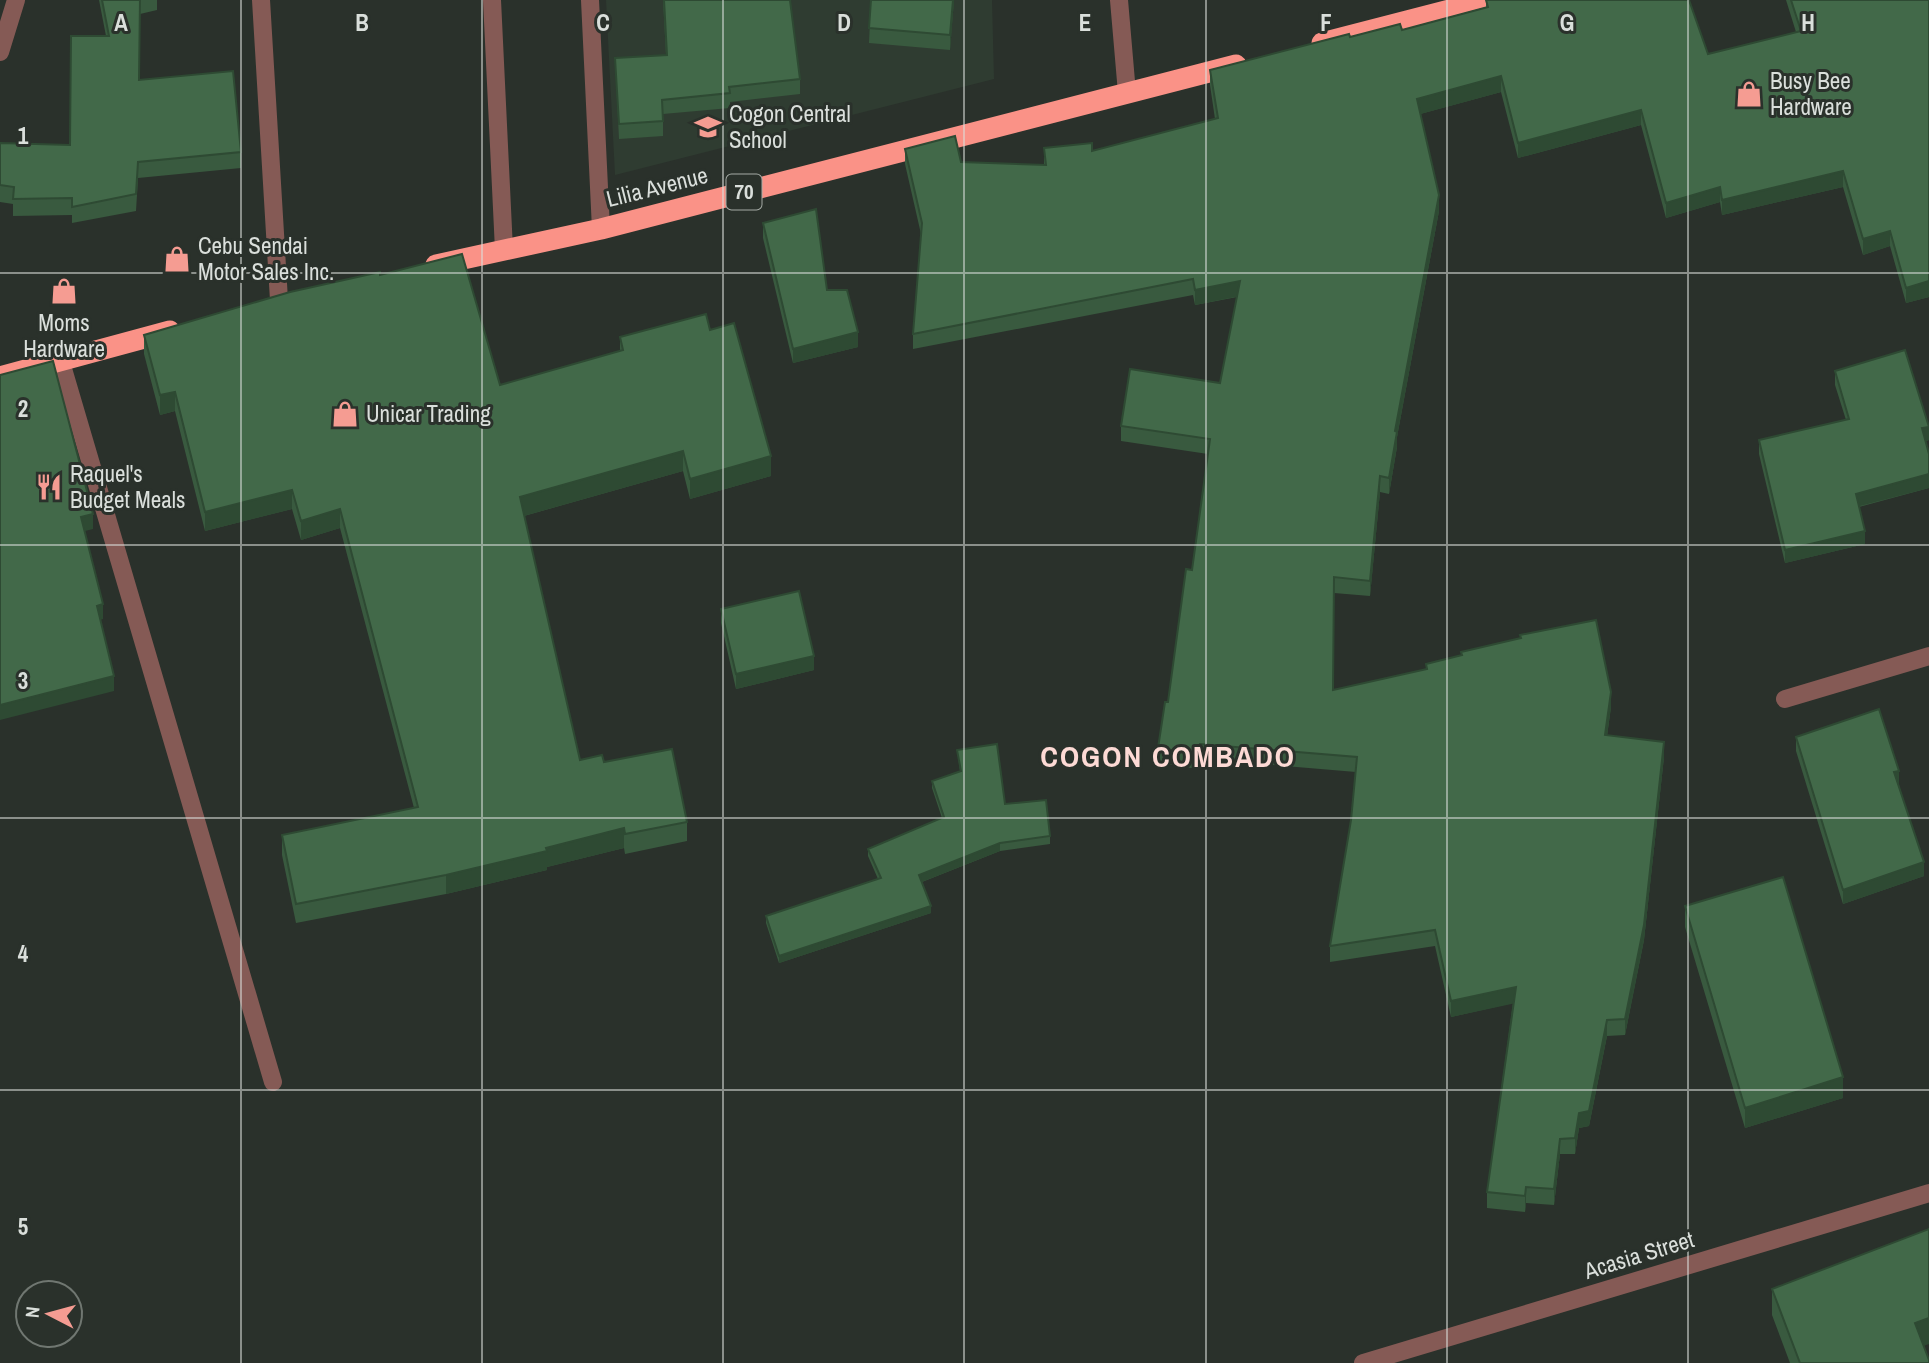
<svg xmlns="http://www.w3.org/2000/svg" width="1929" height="1363" font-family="'Archivo Narrow',sans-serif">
<rect width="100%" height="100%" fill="#2a312b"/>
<path fill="#2f3c31" d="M 606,0 L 992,0 L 994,79 L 615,175 Z"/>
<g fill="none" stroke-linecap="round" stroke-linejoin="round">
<path stroke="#855a55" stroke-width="18" d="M 261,0 L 279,300
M 492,0 L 504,250
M 590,0 L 601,229
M 1119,0 L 1127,93
M 0,52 L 16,0
M 61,362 L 273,1082
M 1785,699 L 1929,656
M 1363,1363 L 1929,1193"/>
<path stroke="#fa9287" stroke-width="21" d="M 1322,43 L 1488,0
M 436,265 L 601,229 L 1236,65
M 0,377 L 170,331"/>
</g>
<path fill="#395a3f" d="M 99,0 L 157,0 L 157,10 L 140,14 L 140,80 L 241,152 L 241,168 L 138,178 L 136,211 L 72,223 L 72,215 L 13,216 L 13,204 L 0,202 L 0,143 L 70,145 L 106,36 Z
M 663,0 L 790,0 L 800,79 L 800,94 L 730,102 L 730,108 L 663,114 L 663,136 L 619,139 L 615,58 L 666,55 Z
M 871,0 L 956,0 L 954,0 L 950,50 L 869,43 Z
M 1486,0 L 1708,54 L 1796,32 L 1786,0 L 1929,0 L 1929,297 L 1906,303 L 1890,246 L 1863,255 L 1843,187 L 1722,215 L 1720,202 L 1666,218 L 1641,125 L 1518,158 L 1501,92 L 1420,114 L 1439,211 L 1397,437 L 1397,447 L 1389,494 L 1380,492 L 1370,596 L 1334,593 L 1333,690 L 1426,670 L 1426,664 L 1461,655 L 1461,652 L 1520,638 L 1520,635 L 1611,707 L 1607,736 L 1664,757 L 1644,940 L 1625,1035 L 1607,1036 L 1589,1126 L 1579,1128 L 1575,1154 L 1560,1154 L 1554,1205 L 1526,1203 L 1525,1212 L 1487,1208 L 1487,1192 L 1513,1003 L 1451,1017 L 1435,946 L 1330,962 L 1330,946 L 1351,820 L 1356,772 L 1200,759 L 1198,769 L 1158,763 L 1158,748 L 1168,702 L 1192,570 L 1208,454 L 1121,441 L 1121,426 L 1220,383 L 1237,297 L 1195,305 L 1193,295 L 913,349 L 913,334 L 921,234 L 905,164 L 905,149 L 961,162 L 1044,165 L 1044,148 L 1092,151 L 1215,119 L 1210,85 L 1210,70 L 1350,37 L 1402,30 L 1486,7 Z
M 763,223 L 827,290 L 858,347 L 793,363 L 763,238 Z
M 380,275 L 500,385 L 620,351 L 620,337 L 710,330 L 771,476 L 690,499 L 683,471 L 524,516 L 580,760 L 604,762 L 687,822 L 687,841 L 625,854 L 624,848 L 547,867 L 547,870 L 446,894 L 296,923 L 282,855 L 282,835 L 414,808 L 340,528 L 301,540 L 292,509 L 205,531 L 175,411 L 160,415 L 144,354 L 144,335 Z
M 1835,371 L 1929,440 L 1926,441 L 1929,454 L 1929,488 L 1859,507 L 1865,544 L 1785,563 L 1759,454 L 1759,440 L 1846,420 L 1835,385 Z
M 721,609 L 814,670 L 736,689 L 721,623 Z
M 1796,737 L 1899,785 L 1924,876 L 1843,904 L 1796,751 Z
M 957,750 L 1005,804 L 1050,836 L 1050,844 L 1000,851 L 922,882 L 931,913 L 779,963 L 766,923 L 766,916 L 878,879 L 868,856 L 868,849 L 942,818 L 932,788 L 932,781 L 960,771 Z
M 1685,906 L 1843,1098 L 1745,1128 L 1685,927 Z
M 1772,1289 L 1924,1346 L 1929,1363 L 1790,1363 L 1772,1315 Z"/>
<path fill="#2e4a33" d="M 953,0 L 954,0 L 950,50 L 950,35 Z
M 1501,76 L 1501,92 L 1417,115 L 1417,99 Z
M 1641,110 L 1641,125 L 1518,158 L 1518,143 Z
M 1843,171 L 1843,187 L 1722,215 L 1722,200 Z
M 1720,187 L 1720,202 L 1666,218 L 1666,203 Z
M 1439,195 L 1439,211 L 1397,437 L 1397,447 L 1389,494 L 1389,478 L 1395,431 Z
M 1890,231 L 1890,246 L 1863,255 L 1863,239 Z
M 1240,281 L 1240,296 L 1195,305 L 1195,290 Z
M 1929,281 L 1929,297 L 1906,303 L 1906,288 Z
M 858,332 L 858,347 L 793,363 L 793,349 Z
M 175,392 L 175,411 L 160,415 L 160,395 Z
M 1929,427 L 1929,440 L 1922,442 L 1922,428 Z
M 683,451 L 683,471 L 520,517 L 520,497 Z
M 771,456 L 771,476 L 690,499 L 690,479 Z
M 1929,474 L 1929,488 L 1856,507 L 1856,494 Z
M 1380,476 L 1380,492 L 1370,596 L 1370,581 Z
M 292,490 L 292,509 L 205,531 L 205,512 Z
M 340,509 L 340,528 L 301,540 L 301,521 Z
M 93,514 L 93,529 L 81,532 L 81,517 Z
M 1865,531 L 1865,544 L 1785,563 L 1785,550 Z
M 103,604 L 103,619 L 97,621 L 97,606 Z
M 814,656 L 814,670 L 736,689 L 736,674 Z
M 114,676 L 114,691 L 0,720 L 0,705 Z
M 1611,692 L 1611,707 L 1605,751 L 1605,735 Z
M 1664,742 L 1664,757 L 1644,940 L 1625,1035 L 1625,1019 Z
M 1200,744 L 1200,759 L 1198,769 L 1198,754 Z
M 1899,771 L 1899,785 L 1894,787 L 1894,772 Z
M 624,828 L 624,848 L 547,867 L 547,870 L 446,894 L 446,875 Z
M 1000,843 L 1000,851 L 919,883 L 919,875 Z
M 1924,862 L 1924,876 L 1843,904 L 1843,890 Z
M 931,906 L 931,913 L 779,963 L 779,956 Z
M 1516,987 L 1516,1003 L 1451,1017 L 1451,1001 Z
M 1607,1020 L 1607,1036 L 1589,1126 L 1579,1128 L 1575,1154 L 1575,1138 L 1579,1113 Z
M 1843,1077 L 1843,1098 L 1745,1128 L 1745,1108 Z
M 1560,1139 L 1560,1154 L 1554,1205 L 1554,1189 Z
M 1526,1187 L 1526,1203 L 1525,1212 L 1525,1196 Z
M 1929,1318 L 1929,1344 L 1915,1349 L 1915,1323 Z"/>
<path fill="#426949" stroke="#2e4a33" stroke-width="2" d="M 102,0 L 140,0 L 139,80 L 233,71 L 241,152 L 138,162 L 136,194 L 72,207 L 72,198 L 13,199 L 14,187 L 0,185 L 0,143 L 70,145 L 71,36 L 109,36 Z
M 664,0 L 790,0 L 800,79 L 729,87 L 730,93 L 662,100 L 663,121 L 619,124 L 615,58 L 667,55 Z
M 871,0 L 953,0 L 950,35 L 869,28 Z
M 1486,0 L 1689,0 L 1708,54 L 1801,31 L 1791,0 L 1929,0 L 1929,281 L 1906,288 L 1890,231 L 1863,239 L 1843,171 L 1722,200 L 1720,187 L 1666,203 L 1641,110 L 1518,143 L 1501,76 L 1417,99 L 1439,195 L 1395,431 L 1397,432 L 1389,478 L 1380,476 L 1370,581 L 1334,577 L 1333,690 L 1427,669 L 1426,664 L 1462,655 L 1461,652 L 1521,638 L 1520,635 L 1596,620 L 1611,692 L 1605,735 L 1664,742 L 1644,925 L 1625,1019 L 1607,1020 L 1589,1111 L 1579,1113 L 1575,1138 L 1560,1139 L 1554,1189 L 1526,1187 L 1525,1196 L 1487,1192 L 1516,987 L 1451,1001 L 1435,930 L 1330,946 L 1351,820 L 1357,757 L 1200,744 L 1198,754 L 1158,748 L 1165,702 L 1168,702 L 1186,569 L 1192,570 L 1210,439 L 1121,426 L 1130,369 L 1220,383 L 1240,281 L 1195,290 L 1193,279 L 913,334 L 922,223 L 905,149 L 955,136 L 961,162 L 1046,165 L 1044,148 L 1092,143 L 1092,151 L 1218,118 L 1210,70 L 1349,34 L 1350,37 L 1400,24 L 1402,30 L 1488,7 Z
M 816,209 L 827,290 L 847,290 L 858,332 L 793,349 L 763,223 Z
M 462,254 L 500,385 L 623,350 L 620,337 L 706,314 L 710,330 L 734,323 L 771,456 L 690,479 L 683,451 L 520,497 L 580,760 L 602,755 L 604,762 L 672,749 L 687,822 L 625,834 L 624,828 L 546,848 L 547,851 L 446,875 L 296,904 L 282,835 L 418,807 L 340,509 L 301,521 L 292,490 L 205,512 L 175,392 L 160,395 L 144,335 L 290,292 L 380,272 L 380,275 Z
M 1905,350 L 1929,427 L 1922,428 L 1929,454 L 1929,474 L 1856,494 L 1865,531 L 1785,550 L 1759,440 L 1849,419 L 1835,371 Z
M 53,361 L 93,514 L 81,517 L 103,604 L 97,606 L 114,676 L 0,705 L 0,375 Z
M 799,591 L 814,656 L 736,674 L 721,609 Z
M 1879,709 L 1899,771 L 1894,772 L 1924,862 L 1843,890 L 1796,737 Z
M 997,744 L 1005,804 L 1046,800 L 1050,836 L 1000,843 L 919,875 L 931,906 L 779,956 L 766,916 L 881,878 L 868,849 L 944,817 L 932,781 L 961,771 L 957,750 Z
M 1783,877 L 1843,1077 L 1745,1108 L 1685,906 Z
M 1929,1229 L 1929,1318 L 1915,1323 L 1929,1360 L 1929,1363 L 1800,1363 L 1772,1289 Z"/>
<path fill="none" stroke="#dadfdb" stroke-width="2" stroke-opacity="0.55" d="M 241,0 L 241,1363M 482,0 L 482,1363M 723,0 L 723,1363M 964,0 L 964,1363M 1206,0 L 1206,1363M 1447,0 L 1447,1363M 1688,0 L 1688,1363M 0,273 L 1929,273M 0,545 L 1929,545M 0,818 L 1929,818M 0,1090 L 1929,1090"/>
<defs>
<g id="shop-bare" transform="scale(2.1)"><path d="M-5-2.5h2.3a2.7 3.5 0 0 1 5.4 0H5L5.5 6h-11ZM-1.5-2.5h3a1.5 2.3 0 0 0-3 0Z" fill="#f59c92" stroke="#2a312b" stroke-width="2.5" paint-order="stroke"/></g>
<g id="school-bare" transform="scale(2.1)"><path d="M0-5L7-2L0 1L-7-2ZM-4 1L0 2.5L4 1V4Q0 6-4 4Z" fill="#f59c92" stroke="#2a312b" stroke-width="2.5" paint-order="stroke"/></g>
<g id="restaurant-bare" transform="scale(2.1)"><path d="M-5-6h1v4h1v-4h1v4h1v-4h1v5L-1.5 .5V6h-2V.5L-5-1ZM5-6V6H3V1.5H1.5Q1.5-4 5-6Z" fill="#f59c92" stroke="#2a312b" stroke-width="2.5" paint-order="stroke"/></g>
</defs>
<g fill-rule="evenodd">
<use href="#shop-bare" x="1749" y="94"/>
<use href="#school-bare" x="708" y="127"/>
<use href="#shop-bare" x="177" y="259"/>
<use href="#shop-bare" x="64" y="291"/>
<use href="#shop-bare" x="345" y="414"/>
<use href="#restaurant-bare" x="49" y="487"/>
</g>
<g text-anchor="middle" stroke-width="6" stroke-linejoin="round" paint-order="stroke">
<rect fill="#2a312b" stroke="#a5aba6" stroke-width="2" x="726.5" y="174.5" width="35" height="35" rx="5"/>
<g font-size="21" font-weight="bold" fill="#dadfdb">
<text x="744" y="199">70</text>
</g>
<g font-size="23" fill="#dadfdb" stroke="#2a312b" text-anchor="start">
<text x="1770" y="89">Busy Bee<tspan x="1770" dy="26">Hardware</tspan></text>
<text x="729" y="122">Cogon Central<tspan x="729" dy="26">School</tspan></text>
<text x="198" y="254">Cebu Sendai<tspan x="198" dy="26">Motor Sales Inc.</tspan></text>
<text x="64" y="331" text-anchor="middle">Moms<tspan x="64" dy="26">Hardware</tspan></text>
<text x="366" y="422">Unicar Trading</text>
<text x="70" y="482">Raquel's<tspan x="70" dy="26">Budget Meals</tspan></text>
</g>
<g font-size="23" fill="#dadfdb" stroke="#2a312b">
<text transform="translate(657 187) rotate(-14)" y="8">Lilia Avenue</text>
<text transform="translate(1639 1255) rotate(-17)" y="8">Acasia Street</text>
</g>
<g font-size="30" font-weight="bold" letter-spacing="2" fill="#fddad5" stroke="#2a312b">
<text x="1168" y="767">COGON COMBADO</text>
</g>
</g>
<g font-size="23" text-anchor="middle" font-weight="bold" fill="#dadfdb" stroke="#2a312b" stroke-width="6" stroke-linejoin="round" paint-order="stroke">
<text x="121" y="31">A</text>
<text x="362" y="31">B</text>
<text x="603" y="31">C</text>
<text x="844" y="31">D</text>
<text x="1085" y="31">E</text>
<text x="1326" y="31">F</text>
<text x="1567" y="31">G</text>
<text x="1808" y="31">H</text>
<text x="23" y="144">1</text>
<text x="23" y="417">2</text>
<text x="23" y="689">3</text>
<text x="23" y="962">4</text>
<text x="23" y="1235">5</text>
</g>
<g transform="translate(49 1314) rotate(276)"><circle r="33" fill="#2a312b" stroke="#707771" stroke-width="2"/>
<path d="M0-5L12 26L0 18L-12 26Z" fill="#f59c92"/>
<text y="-10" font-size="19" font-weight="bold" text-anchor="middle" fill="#dadfdb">N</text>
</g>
</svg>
